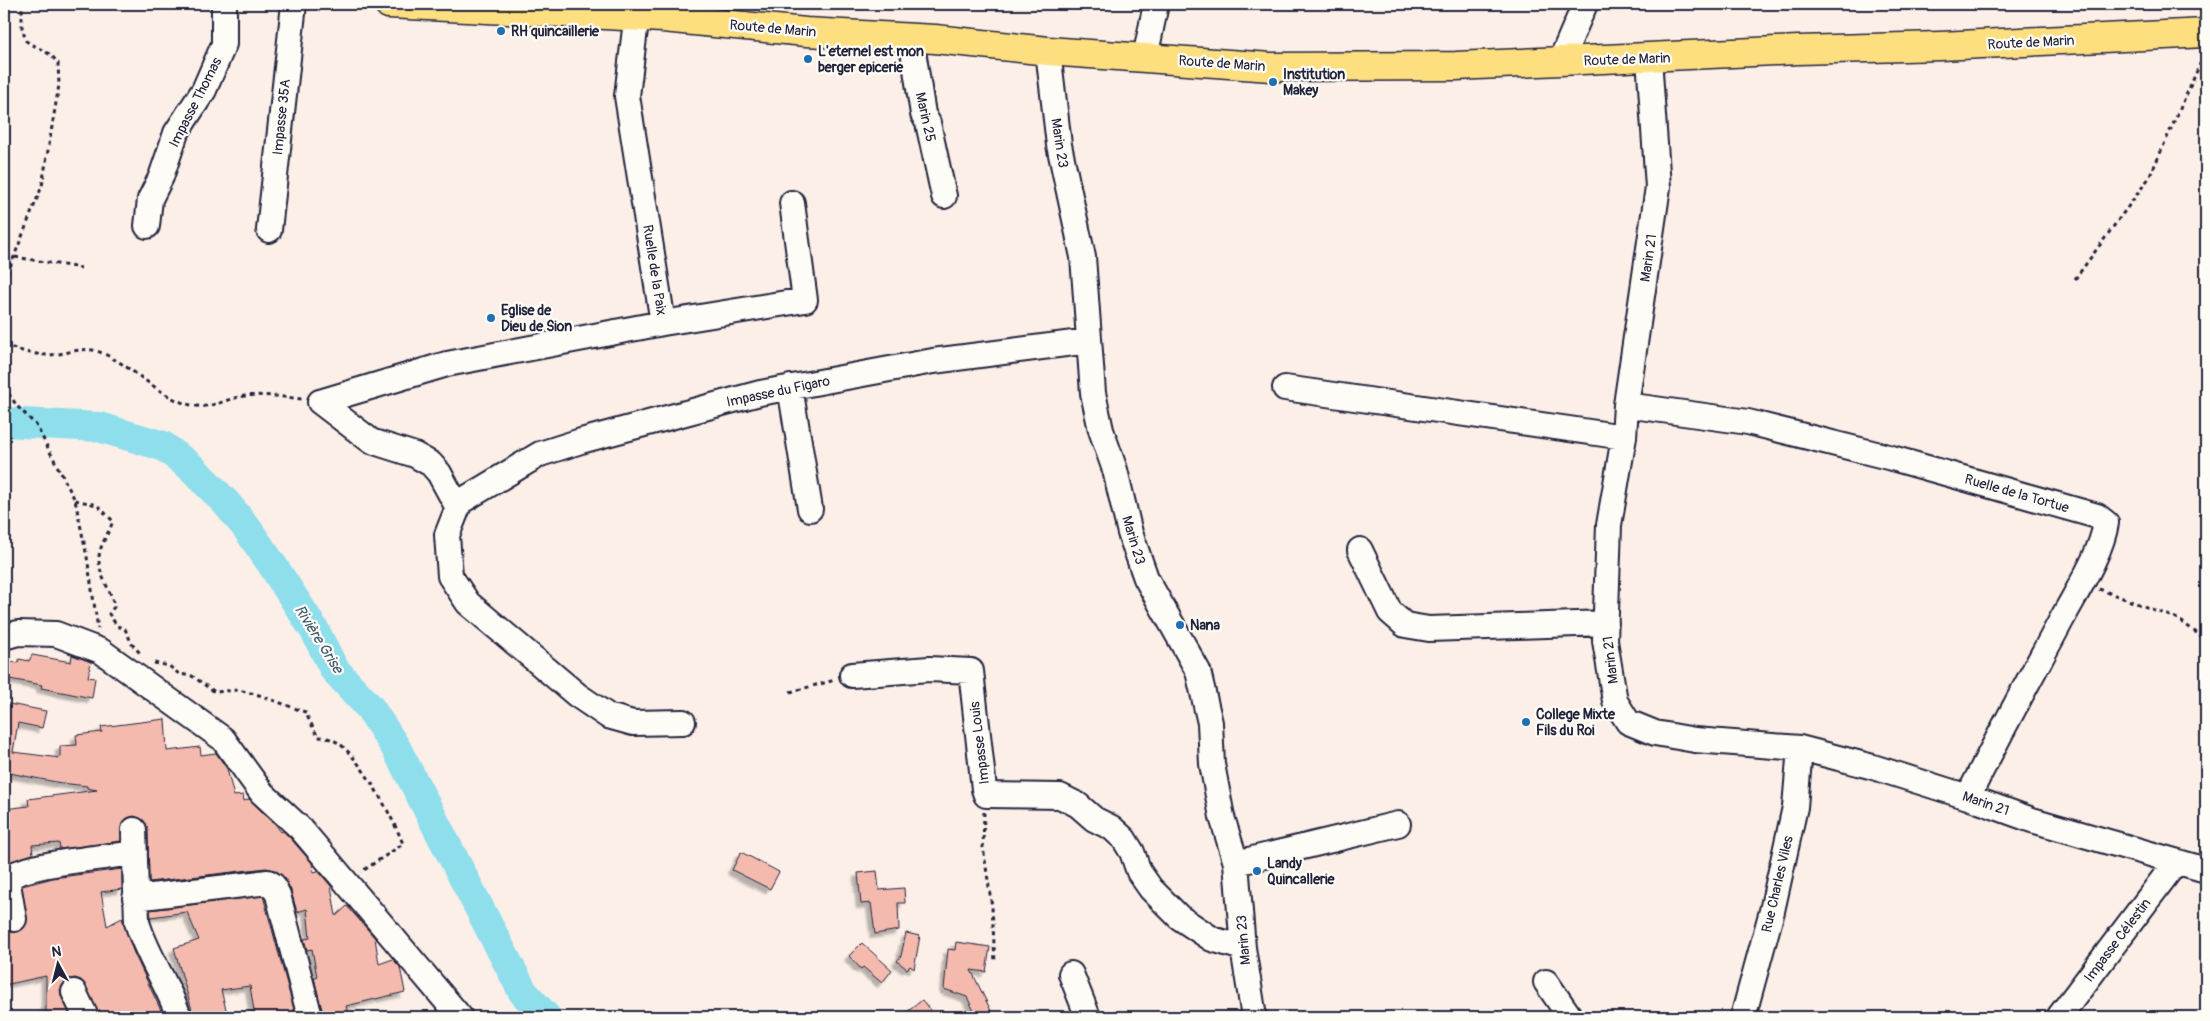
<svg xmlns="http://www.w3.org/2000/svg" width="2210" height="1021" font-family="Pangolin,sans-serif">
<defs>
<filter id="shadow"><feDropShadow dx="-4.5" dy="4.5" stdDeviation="1" flood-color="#0004"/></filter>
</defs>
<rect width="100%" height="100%" fill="#fbefe8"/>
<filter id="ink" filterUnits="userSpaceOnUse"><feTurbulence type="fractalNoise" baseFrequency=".02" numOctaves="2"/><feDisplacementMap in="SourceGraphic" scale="10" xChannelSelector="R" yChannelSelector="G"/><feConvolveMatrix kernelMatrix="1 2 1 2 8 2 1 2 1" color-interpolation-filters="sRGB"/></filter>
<g filter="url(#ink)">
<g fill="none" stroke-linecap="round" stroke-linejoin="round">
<path stroke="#8edeec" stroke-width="30" d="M 4,422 L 99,427 L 163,446 L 191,467 L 227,504 L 246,527 L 273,566 L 315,631 L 334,669 L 370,708 L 396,748 L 523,992 L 546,1017"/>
</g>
<path fill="#f4baae" stroke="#22223b" filter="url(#shadow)" d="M 32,655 L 71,662 L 72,655 L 91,662 L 88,677 L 95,678 L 92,698 L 41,688 L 42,685 L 4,678 L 4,661 L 18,663 L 19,659 L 29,661 Z
M 4,703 L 46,711 L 42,728 L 18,723 L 13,752 L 60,758 L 60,746 L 77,745 L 76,735 L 102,732 L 101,727 L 165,719 L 167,751 L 200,747 L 201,755 L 216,753 L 227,769 L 234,796 L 243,795 L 244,801 L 249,799 L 276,825 L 281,832 L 283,831 L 291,839 L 312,863 L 313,872 L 318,871 L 331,886 L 336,916 L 347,906 L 375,938 L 379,964 L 393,959 L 400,967 L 405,992 L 346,1006 L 349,1017 L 323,1017 L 314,977 L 317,977 L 312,949 L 307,950 L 304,939 L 310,938 L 307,909 L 297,912 L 291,891 L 285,878 L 275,870 L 266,868 L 149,882 L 148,830 L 145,822 L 140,818 L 134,816 L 127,818 L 122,823 L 121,841 L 60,849 L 59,843 L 32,845 L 33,854 L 4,864 L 4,809 L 29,806 L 28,799 L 97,790 L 87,788 L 87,786 L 61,783 L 4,772 Z
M 741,852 L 779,872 L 770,889 L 732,870 Z
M 122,869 L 122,889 L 101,892 L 107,926 L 122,918 L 133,951 L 164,1017 L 100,1017 L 86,986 L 81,980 L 75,978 L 69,979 L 63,984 L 60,990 L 62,998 L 71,1017 L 46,1017 L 46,976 L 4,985 L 4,928 L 10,932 L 17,932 L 23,929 L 27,923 L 22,886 L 53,878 Z
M 877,871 L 879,890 L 904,888 L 905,903 L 898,903 L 899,930 L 875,934 L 871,903 L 861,904 L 858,873 Z
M 263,896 L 296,1017 L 255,1017 L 250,986 L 221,990 L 228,1017 L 194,1017 L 174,948 L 199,940 L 187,912 L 151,917 L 150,910 Z
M 906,933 L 920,936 L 914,969 L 910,966 L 907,969 L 897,961 L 901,956 Z
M 956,942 L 990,947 L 986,972 L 971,970 L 994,1017 L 977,1017 L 967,997 L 944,989 L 948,949 L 955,950 Z
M 862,943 L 892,970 L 882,983 L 863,967 L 861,969 L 849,956 Z
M 922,1000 L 930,1010 L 921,1017 L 901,1017 Z"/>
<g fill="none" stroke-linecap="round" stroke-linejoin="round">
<g stroke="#22223b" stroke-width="28">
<path id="minor" d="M 911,38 L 923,114 L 928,123 L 944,196
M 1048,51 L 1059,145 L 1083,257 L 1093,393 L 1101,430 L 1115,470 L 1130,533 L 1146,578 L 1198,671 L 1210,723 L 1212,764 L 1222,817 L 1236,863 L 1243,948 L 1254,1017
M 1145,58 L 1156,4
M 1649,58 L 1658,187 L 1626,405 L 1624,437 L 1609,525 L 1605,641 L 1615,701 L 1628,722 L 1655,733 L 1695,740 L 1800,748 L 1873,767 L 1968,797 L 2032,820 L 2206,870
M 1560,62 L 1585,4
M 147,226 L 150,199 L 161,177 L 176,133 L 204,90 L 224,44 L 224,4
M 269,230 L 294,4
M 663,323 L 805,300 L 792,203
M 790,387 L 810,509
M 1285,388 L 1624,437
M 320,402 L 447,364 L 663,323 L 627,96 L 638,4
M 320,402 L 371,441 L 415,455 L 431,464 L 439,473 L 457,506
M 1626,405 L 1748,422 L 1892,458 L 2097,516 L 2106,523 C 2101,554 2078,589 2063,617 C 2031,677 1998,736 1968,797
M 1360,550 L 1390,612 L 1405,625 L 1429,629 L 1606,623
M 4,637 L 18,633 L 56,634 L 101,651 L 223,739 L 262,793 L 301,829 L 460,1017
M 852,675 L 929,669 L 971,671 L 984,789 L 986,795 L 1060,796 L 1078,805 L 1094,819 L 1112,828 L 1124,839 L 1132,852 L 1139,872 L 1151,889 L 1179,917 L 1212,939 L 1243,948
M 683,722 L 633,723 L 608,716 L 577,695 L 468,603 L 450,576 L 447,535 L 460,502 L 540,454 L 581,441 L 760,393 L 933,361 L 1089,341
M 134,830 L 137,922 C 146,954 168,984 179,1017
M 1236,863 L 1398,824
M 135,898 L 268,882 L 273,885 L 278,895 L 310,1017
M 14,919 L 7,878 C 33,862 104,858 135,853
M 1071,974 L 1088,1017
M 1546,982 L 1570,1017
M 74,992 L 86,1017
M 1743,1017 L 1772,911 L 1795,807 L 1800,748
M 2059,1017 L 2176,862"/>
</g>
<g stroke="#22223b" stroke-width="31">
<path id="major" d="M 389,4 L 663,18 L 806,32 L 935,39 L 1048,51 L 1271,67 L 1456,66 L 1798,50 L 1940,46 L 2206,33"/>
</g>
<path stroke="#22223b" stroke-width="3" stroke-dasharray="4 4" stroke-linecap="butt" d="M 15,257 L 81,268
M 2075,279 L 2149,178 L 2205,53
M 4,282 L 42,186 L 59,85 L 58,63 L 51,55 L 26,41 L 22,28 L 22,4
M 4,345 C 18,350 33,355 48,355 C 64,355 82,346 97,351 C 131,363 164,403 197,406 C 214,408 227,398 245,396 C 264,394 283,397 302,399
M 4,387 L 17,406 L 36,425 L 75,500 L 87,557 L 98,629
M 75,500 L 97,505 L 113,521 C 109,533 99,546 99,558 C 98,576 112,590 114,607 L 109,614 L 117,626 L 125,629 L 132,644 L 140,653
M 2099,589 L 2178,619 L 2206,640
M 154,663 L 169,666 L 179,674 L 192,676 L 215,692 L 239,690 L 259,695 L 305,712 L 318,737 C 322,737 329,738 333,740 C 357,750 394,819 403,844 L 361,872
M 790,692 L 835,680
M 984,812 L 983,847 L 992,907 L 995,963"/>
<use href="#minor" stroke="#fdfcf7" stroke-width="24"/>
<use href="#major" stroke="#fedf80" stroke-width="28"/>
</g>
</g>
<g fill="#1f6fb2" stroke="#fdfcf7" stroke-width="2">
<circle cx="501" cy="31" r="5"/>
<circle cx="808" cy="59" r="5"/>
<circle cx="1273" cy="82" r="5"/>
<circle cx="491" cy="318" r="5"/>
<circle cx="1180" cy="625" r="5"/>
<circle cx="1526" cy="722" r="5"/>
<circle cx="1257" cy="871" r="5"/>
</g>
<g text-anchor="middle" stroke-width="4.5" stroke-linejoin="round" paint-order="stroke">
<g font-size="14" fill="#22223b" stroke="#fdfcf7">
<text transform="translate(773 28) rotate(5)" y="5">Route de Marin</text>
<text transform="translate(2031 42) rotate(-3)" y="5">Route de Marin</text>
<text transform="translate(1627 59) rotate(-2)" y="5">Route de Marin</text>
<text transform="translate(1222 63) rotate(4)" y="5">Route de Marin</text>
<text transform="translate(195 102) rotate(-63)" y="5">Impasse Thomas</text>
<text transform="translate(281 117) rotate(-84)" y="5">Impasse 35A</text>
<text transform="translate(926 117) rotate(77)" y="5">Marin 25</text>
<text transform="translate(1060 143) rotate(81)" y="5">Marin 23</text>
<text transform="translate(1648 258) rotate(-82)" y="5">Marin 21</text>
<text transform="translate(655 270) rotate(81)" y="5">Ruelle de la Paix</text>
<text transform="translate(778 391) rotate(-12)" y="5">Impasse du Figaro</text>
<text transform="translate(2017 493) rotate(16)" y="5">Ruelle de la Tortue</text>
<text transform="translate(1134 540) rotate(73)" y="5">Marin 23</text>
<text transform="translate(1610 660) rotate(-97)" y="5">Marin 21</text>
<text transform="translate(979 743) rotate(-97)" y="5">Impasse Louis</text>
<text transform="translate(1986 803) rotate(19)" y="5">Marin 21</text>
<text transform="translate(1777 884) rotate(-77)" y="5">Rue Charles Viles</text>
<text transform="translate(1243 940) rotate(-95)" y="5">Marin 23</text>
<text transform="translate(2117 940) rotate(-53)" y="5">Impasse Célestin</text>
</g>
<g font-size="14" font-weight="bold" fill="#22223b" stroke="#fdfcf7" text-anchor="start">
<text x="511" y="36">RH quincaillerie</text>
<text x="818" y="56">L'eternel est mon<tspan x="818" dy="16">berger epicerie</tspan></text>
<text x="1283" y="79">Institution<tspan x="1283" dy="16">Makey</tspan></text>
<text x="501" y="315">Eglise de<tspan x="501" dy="16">Dieu de Sion</tspan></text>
<text x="1190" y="630">Nana</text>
<text x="1536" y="719">College Mixte<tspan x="1536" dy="16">Fils du Roi</tspan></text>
<text x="1267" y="868">Landy<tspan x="1267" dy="16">Quincallerie</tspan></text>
</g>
<g font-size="15" font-style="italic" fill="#425a70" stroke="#fdfcf7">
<text transform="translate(319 639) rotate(58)" y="5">Rivière Grise</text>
</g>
</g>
<rect width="2210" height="1021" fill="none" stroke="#fdfcf7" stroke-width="20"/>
<rect x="10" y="10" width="2190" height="1001" fill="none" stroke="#22223b" stroke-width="2" filter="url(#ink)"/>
<g transform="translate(58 964) rotate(353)" stroke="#fdfcf7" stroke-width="4" paint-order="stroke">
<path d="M0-4L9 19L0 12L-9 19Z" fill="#22223b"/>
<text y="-8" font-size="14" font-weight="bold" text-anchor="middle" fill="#22223b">N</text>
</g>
</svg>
